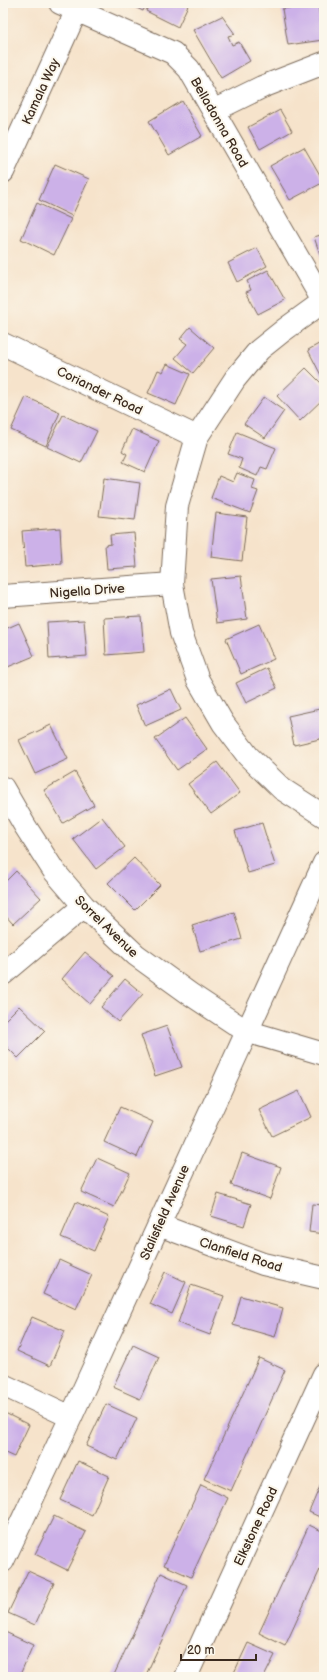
<svg xmlns="http://www.w3.org/2000/svg" width="327" height="1680" font-family="'Balsamiq Sans',sans-serif">
<rect width="100%" height="100%" fill="#fbf7ec"/>
<filter id="ink" filterUnits="userSpaceOnUse"><feTurbulence type="fractalNoise" baseFrequency=".025" numOctaves="2"/><feDisplacementMap in="SourceGraphic" scale="8" xChannelSelector="R" yChannelSelector="G"/><feConvolveMatrix kernelMatrix="1 2 1 2 8 2 1 2 1" color-interpolation-filters="sRGB"/></filter>
<filter id="wash" filterUnits="userSpaceOnUse"><feTurbulence type="fractalNoise" baseFrequency=".012" numOctaves="4" result="noise"/><feDisplacementMap in="SourceGraphic" scale="16" xChannelSelector="R" yChannelSelector="G"/><feGaussianBlur stdDeviation="0.9" result="paint"/><feColorMatrix in="noise" values="0 0 0 0 0 0 0 0 0 0 0 0 0 0 0 0 0 1.4 0 .05"/><feComposite in="paint" operator="in"/></filter>
<g filter="url(#wash)">
<rect width="100%" height="100%" fill="#f6e3cb"/>
<g id="blocks">
<path fill="#ccb1e8" d="M 126,3 L 147,3 L 143,11 Z
M 150,3 L 189,3 L 178,27 L 146,11 Z
M 318,4 L 323,40 L 288,45 L 282,9 Z
M 222,16 L 235,34 L 228,36 L 232,45 L 239,42 L 250,61 L 221,78 L 193,30 Z
M 182,101 L 202,136 L 169,155 L 149,121 Z
M 280,110 L 292,131 L 260,149 L 248,127 Z
M 304,147 L 324,182 L 290,200 L 270,166 Z
M 55,164 L 89,179 L 72,216 L 39,200 Z
M 37,203 L 71,219 L 54,255 L 21,239 Z
M 324,234 L 324,266 L 314,237 Z
M 257,248 L 267,266 L 237,282 L 228,263 Z
M 268,270 L 285,300 L 258,314 L 246,292 L 251,290 L 247,281 Z
M 190,327 L 214,348 L 193,373 L 175,358 L 187,344 L 180,339 Z
M 324,341 L 324,381 L 308,350 Z
M 167,364 L 190,374 L 176,405 L 148,393 L 158,370 L 163,372 Z
M 306,368 L 324,386 L 324,398 L 300,421 L 277,396 Z
M 26,397 L 60,412 L 46,446 L 11,430 Z
M 264,397 L 284,411 L 265,438 L 244,424 Z
M 63,415 L 97,431 L 81,463 L 47,447 Z
M 132,429 L 159,441 L 145,472 L 123,462 L 127,454 L 122,451 Z
M 237,432 L 276,448 L 267,469 L 261,467 L 257,476 L 239,468 L 242,459 L 228,454 Z
M 237,473 L 255,480 L 252,489 L 258,491 L 250,513 L 211,498 L 219,476 L 233,482 Z
M 104,478 L 140,483 L 135,520 L 99,516 Z
M 216,513 L 247,517 L 242,561 L 211,557 Z
M 60,528 L 62,564 L 25,567 L 22,531 Z
M 134,533 L 137,567 L 107,569 L 105,545 L 111,544 L 110,535 Z
M 241,576 L 247,619 L 217,623 L 211,579 Z
M 141,616 L 144,652 L 106,655 L 104,618 Z
M 84,620 L 87,656 L 49,659 L 47,622 Z
M 19,623 L 34,656 L 3,669 L 3,630 Z
M 259,624 L 274,659 L 241,674 L 226,639 Z
M 267,668 L 277,688 L 246,703 L 236,683 Z
M 171,689 L 181,710 L 145,726 L 136,705 Z
M 324,708 L 324,738 L 294,745 L 288,716 Z
M 185,718 L 207,749 L 177,770 L 155,739 Z
M 51,725 L 68,759 L 35,774 L 19,740 Z
M 217,762 L 240,793 L 211,814 L 188,784 Z
M 75,772 L 94,805 L 63,823 L 44,790 Z
M 102,817 L 125,847 L 96,869 L 73,839 Z
M 262,823 L 275,865 L 248,873 L 235,831 Z
M 134,858 L 160,885 L 135,910 L 108,883 Z
M 16,871 L 41,898 L 13,924 L 3,913 L 3,884 Z
M 234,912 L 242,939 L 200,951 L 192,925 Z
M 85,952 L 114,976 L 90,1004 L 62,979 Z
M 125,979 L 143,994 L 118,1022 L 101,1007 Z
M 19,1006 L 45,1031 L 18,1058 L 3,1043 L 3,1022 Z
M 167,1026 L 182,1067 L 155,1076 L 141,1035 Z
M 299,1091 L 311,1117 L 272,1136 L 259,1110 Z
M 120,1107 L 153,1122 L 137,1157 L 104,1142 Z
M 242,1153 L 281,1167 L 270,1199 L 231,1185 Z
M 97,1158 L 130,1173 L 114,1207 L 81,1192 Z
M 218,1194 L 251,1204 L 244,1226 L 211,1216 Z
M 76,1202 L 109,1217 L 94,1251 L 61,1237 Z
M 312,1204 L 324,1205 L 324,1234 L 309,1232 Z
M 59,1260 L 92,1275 L 76,1309 L 43,1294 Z
M 165,1272 L 186,1282 L 172,1314 L 150,1304 Z
M 191,1285 L 224,1296 L 210,1335 L 178,1323 Z
M 241,1296 L 283,1308 L 275,1337 L 233,1325 Z
M 32,1317 L 65,1331 L 50,1366 L 17,1351 Z
M 133,1345 L 159,1357 L 140,1399 L 113,1387 Z
M 259,1358 L 285,1370 L 231,1491 L 204,1479 Z
M 106,1404 L 137,1418 L 117,1460 L 86,1446 Z
M 3,1412 L 29,1425 L 14,1457 L 3,1452 Z
M 78,1461 L 109,1476 L 92,1515 L 60,1500 Z
M 324,1477 L 324,1519 L 309,1512 Z
M 201,1485 L 228,1498 L 191,1577 L 164,1565 Z
M 54,1516 L 86,1532 L 67,1570 L 35,1554 Z
M 309,1525 L 324,1532 L 324,1561 L 285,1646 L 259,1633 Z
M 28,1571 L 54,1583 L 35,1625 L 8,1613 Z
M 161,1573 L 187,1585 L 151,1664 L 145,1677 L 113,1677 Z
M 3,1631 L 33,1645 L 19,1677 L 3,1677 Z
M 248,1643 L 275,1655 L 264,1677 L 232,1677 Z"/>
</g>
</g>
<g filter="url(#ink)">
<use href="#blocks" fill-opacity="0" stroke="#7c6b5b" stroke-width="1"/>
<g fill="none" stroke-linecap="round" stroke-linejoin="round">
<g stroke="#7c6b5b" stroke-width="24">
<path id="minor" d="M 60,3 L 173,53 L 189,69 L 323,301
M 213,111 L 262,87 L 324,63
M 3,172 L 80,3
M 324,301 L 284,330 L 259,350 L 235,379 L 197,437 L 177,506 L 172,584 L 181,633 L 198,680 L 223,723 L 248,756 L 282,789 L 324,816
M 3,344 L 197,437
M 3,596 L 172,584
M 3,788 L 25,826 L 54,871 L 84,906 L 136,955 L 190,994 L 246,1031 L 324,1054
M 3,974 L 84,906
M 159,1225 L 263,1264 L 324,1278
M 3,1385 L 71,1417
M 3,1561 L 71,1417 L 324,863
M 186,1677 L 324,1374"/>
</g>
<use href="#minor" stroke="#fff" stroke-width="22"/>
</g>
</g>
<g text-anchor="middle" stroke-width="4" stroke-linejoin="round" paint-order="stroke">
<g font-size="13" fill="#3b2a1e" stroke="#fbf7ec">
<text transform="translate(40 91) rotate(-65)" y="5">Kamala Way</text>
<text transform="translate(220 122) rotate(60)" y="5">Belladonna Road</text>
<text transform="translate(100 390) rotate(26)" y="5">Coriander Road</text>
<text transform="translate(87 590) rotate(-4)" y="5">Nigella Drive</text>
<text transform="translate(107 926) rotate(44)" y="5">Sorrel Avenue</text>
<text transform="translate(164 1212) rotate(-66)" y="5">Stalisfield Avenue</text>
<text transform="translate(241 1254) rotate(18)" y="5">Clanfield Road</text>
<text transform="translate(255 1526) rotate(-65)" y="5">Elkstone Road</text>
</g>
</g>
<rect width="327" height="1680" fill="none" stroke="#fbf7ec" stroke-width="16"/>
<path d="M181 1654v6h75v-6" fill="none" stroke="#3b2a1e" stroke-width="2"/>
<text x="187" y="1654" font-size="12" fill="#3b2a1e" stroke="#fbf7ec" stroke-width="3" paint-order="stroke">20 m</text>
</svg>
